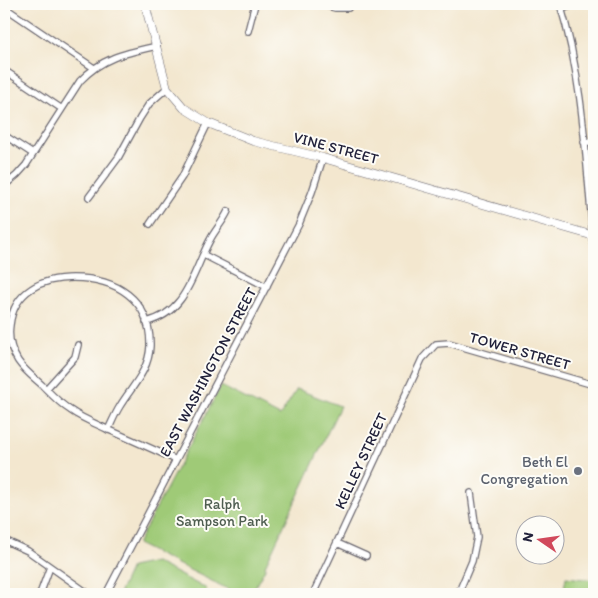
<svg xmlns="http://www.w3.org/2000/svg" width="598" height="598" font-family="Itim,sans-serif">
<rect width="100%" height="100%" fill="#fdfcf7"/>
<filter id="ink" filterUnits="userSpaceOnUse"><feTurbulence type="fractalNoise" baseFrequency=".02" numOctaves="2"/><feDisplacementMap in="SourceGraphic" scale="10" xChannelSelector="R" yChannelSelector="G"/><feConvolveMatrix kernelMatrix="1 2 1 2 8 2 1 2 1" color-interpolation-filters="sRGB"/></filter>
<filter id="wash" filterUnits="userSpaceOnUse"><feTurbulence type="fractalNoise" baseFrequency=".0096" numOctaves="4" result="noise"/><feDisplacementMap in="SourceGraphic" scale="20" xChannelSelector="R" yChannelSelector="G"/><feGaussianBlur stdDeviation="1.12" result="paint"/><feColorMatrix in="noise" values="0 0 0 0 0 0 0 0 0 0 0 0 0 0 0 0 0 1.4 0 .05"/><feComposite in="paint" operator="in"/></filter>
<g filter="url(#wash)">
<rect width="100%" height="100%" fill="#f3e7cf"/>
<path fill="#9fca77" stroke="#607659" d="M 221,386 L 280,416 L 297,389 L 340,406 L 265,566 L 266,567 L 251,594 L 238,594 L 137,544 Z
M 155,562 L 207,589 L 204,594 L 119,594 L 131,567 Z
M 566,577 L 594,580 L 594,594 L 563,594 Z"/>
</g>
<g filter="url(#ink)">
<g fill="none" stroke-linecap="round" stroke-linejoin="round">
<g stroke="#6b676f" stroke-width="8">
<path id="minor" d="M 320,4 L 335,8 L 348,8
M 560,4 C 584,82 586,165 594,246
M 4,7 L 94,68
M 562,9 L 576,4
M 248,31 L 255,4
M 4,70 L 62,109
M 4,135 L 33,154
M 584,142 L 594,142
M 4,186 L 17,175 L 26,165 L 80,81 C 103,57 125,53 157,46
M 89,197 L 118,158 L 140,118 L 149,104 L 167,88
M 150,224 L 182,177 L 208,123
M 204,255 L 267,287
M 146,322 C 187,313 193,271 210,240 C 215,230 223,222 228,211
M 46,389 L 75,357 L 78,345
M 108,430 C 112,422 115,414 120,406 C 132,386 149,371 150,346 C 151,299 116,278 73,278 C 42,278 14,291 10,325 C 8,338 11,350 18,361 C 24,370 33,377 42,385 C 51,394 59,403 70,410 C 81,418 94,423 107,429 C 130,439 153,449 176,460
M 4,540 L 28,551 L 89,594
M 337,543 L 366,556
M 4,592 L 11,594
M 40,594 L 50,567
M 106,594 L 299,224 L 312,192 L 323,158
M 313,594 L 422,359 L 436,344 L 449,343 L 594,385
M 458,594 L 472,561 L 477,537 L 471,493"/>
</g>
<g stroke="#6b676f" stroke-width="9">
<path id="major" d="M 145,4 L 167,88 L 184,108 L 208,123 L 253,141 L 323,158 L 594,236"/>
</g>
<use href="#minor" stroke="#fff" stroke-width="5.5"/>
<use href="#major" stroke="#fff" stroke-width="8"/>
</g>
</g>
<circle fill="#6b7280" stroke="#fdfcf7" stroke-width="2" cx="578" cy="471" r="5"/>
<g text-anchor="middle" stroke-width="4" stroke-linejoin="round" paint-order="stroke">
<g font-size="15" fill="#22223b" stroke="#fdfcf7">
<text transform="translate(336 148) rotate(15)" y="5">VINE STREET</text>
<text transform="translate(520 351) rotate(16)" y="5">TOWER STREET</text>
<text transform="translate(208 372) rotate(-62)" y="5">EAST WASHINGTON STREET</text>
<text transform="translate(361 461) rotate(-65)" y="5">KELLEY STREET</text>
</g>
<g font-size="15" fill="#5b616d" stroke="#fdfcf7" text-anchor="end">
<text x="568" y="467">Beth El<tspan x="568" dy="17">Congregation</tspan></text>
</g>
<g font-size="15" fill="#4e5d50" stroke="#fdfcf7">
<text x="222" y="509">Ralph<tspan x="222" dy="17">Sampson Park</tspan></text>
</g>
</g>
<rect width="598" height="598" fill="none" stroke="#fdfcf7" stroke-width="20"/>
<g transform="translate(540 540) rotate(283)"><circle r="24" fill="#fdfcf7" stroke="#a5a5ac"/>
<path d="M0-4L9 19L0 12L-9 19Z" fill="#d1495b"/>
<text y="-8" font-size="14" font-weight="bold" text-anchor="middle" fill="#22223b">N</text>
</g>
</svg>
